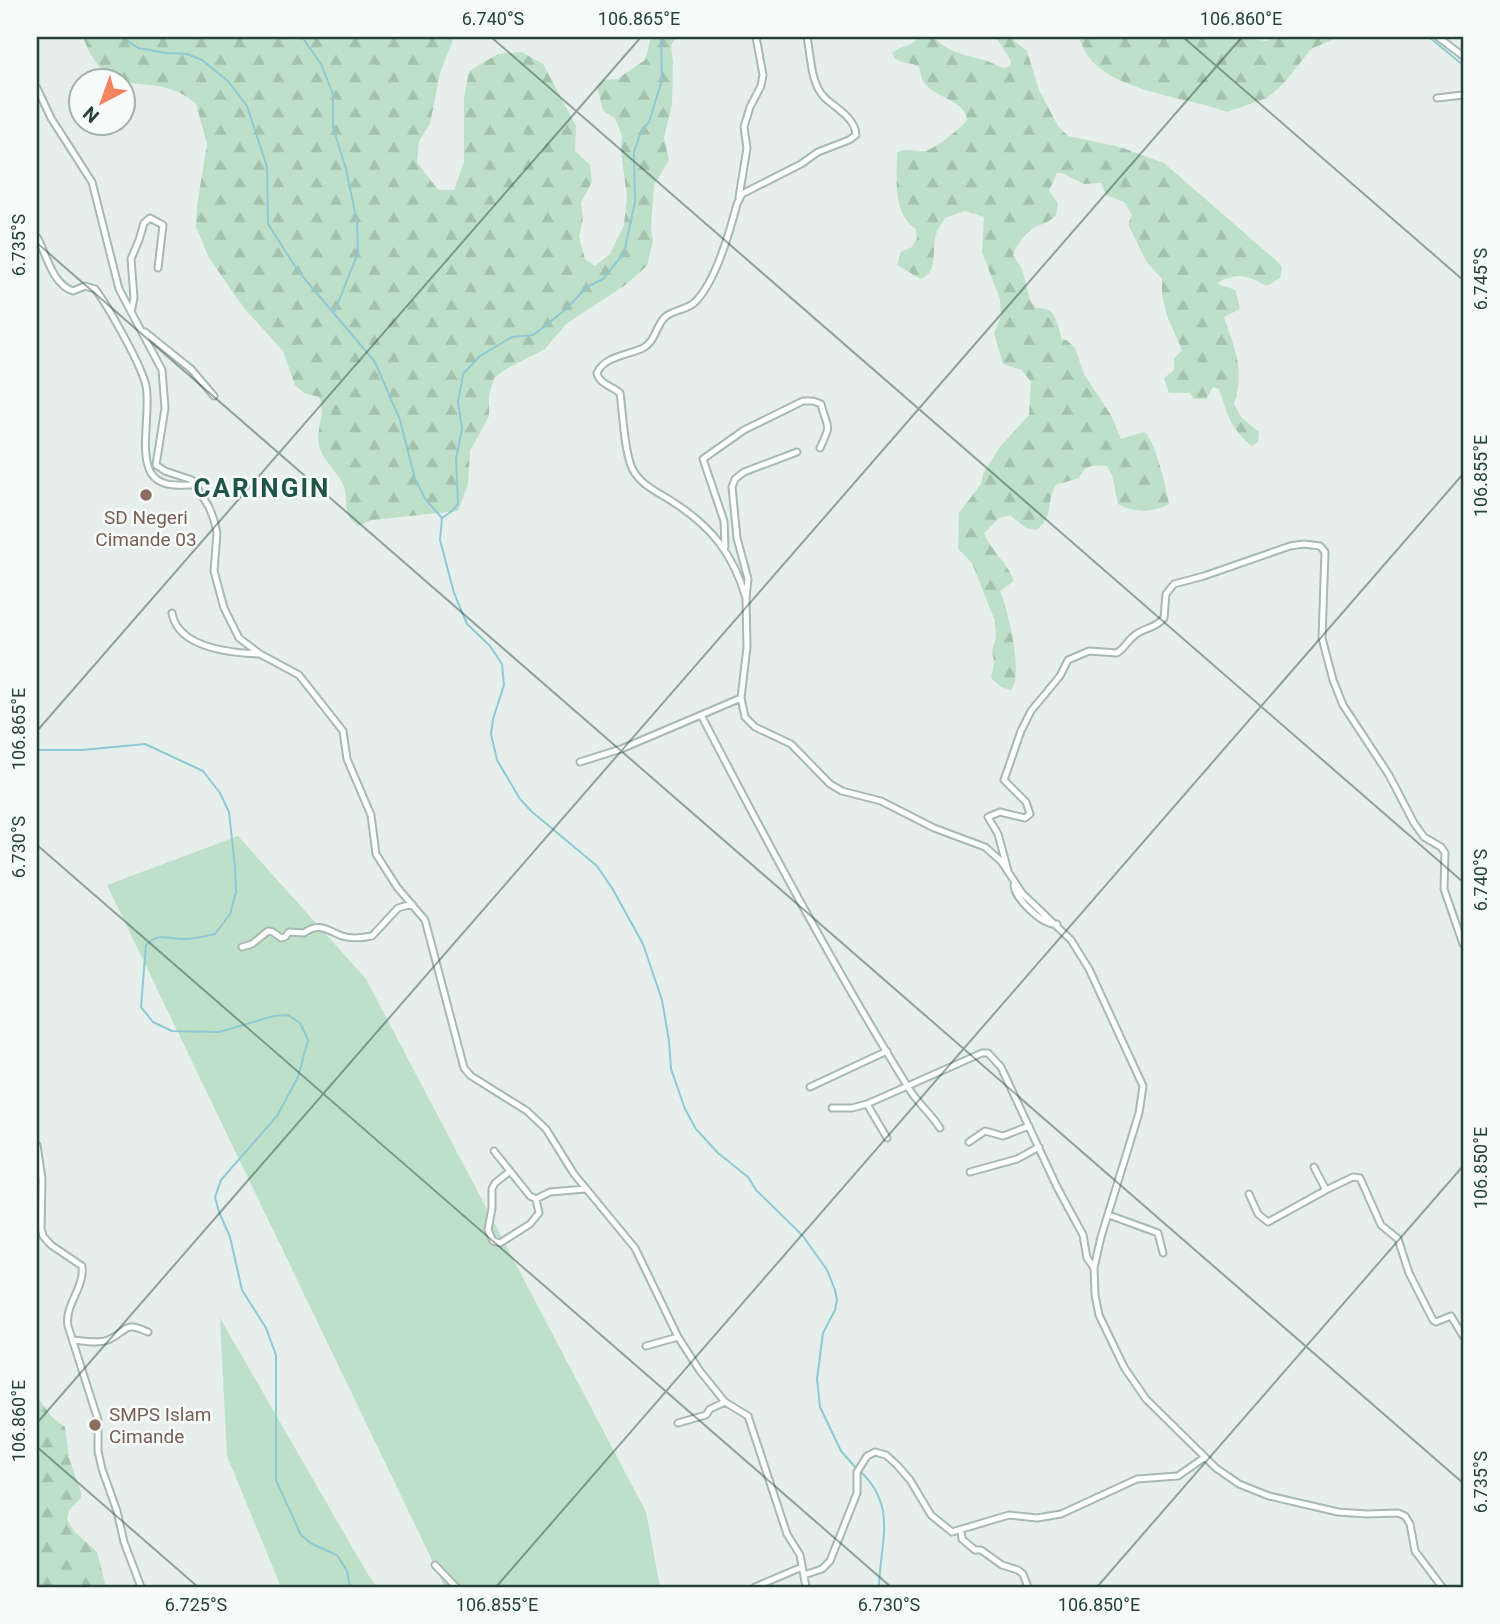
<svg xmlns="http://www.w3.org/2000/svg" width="1500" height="1624" font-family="Roboto,sans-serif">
<defs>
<pattern id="forest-firs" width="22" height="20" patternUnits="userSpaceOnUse" patternTransform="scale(1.75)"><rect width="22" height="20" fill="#bfe0c8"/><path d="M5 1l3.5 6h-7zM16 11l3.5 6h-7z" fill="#a4c1ad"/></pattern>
</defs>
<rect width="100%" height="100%" fill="#e6efeb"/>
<path fill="#bfe0c8" d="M 238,836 L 366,979 L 646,1512 L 660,1587 L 445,1587 L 107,885 Z
M 220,1318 L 367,1573 L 377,1587 L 281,1587 L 227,1456 Z"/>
<path fill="url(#forest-firs)" d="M 83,37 L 454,37 L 440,73 L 430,124 L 419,141 L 417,162 L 438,190 L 454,190 L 464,162 L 464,98 L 469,71 L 498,54 L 522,52 L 543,64 L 576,126 L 575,151 L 590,165 L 592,182 L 581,203 L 583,219 L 579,237 L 585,259 L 595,266 L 610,254 L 624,225 L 627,197 L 621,151 L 622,136 L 615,118 L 603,111 L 597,86 L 603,80 L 617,79 L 645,60 L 651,37 L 676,37 L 671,45 L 673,62 L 672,105 L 664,138 L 669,160 L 654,185 L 651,228 L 653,241 L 647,266 L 624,286 L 566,324 L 545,349 L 506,369 L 494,378 L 489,395 L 489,416 L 470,451 L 468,484 L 458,511 L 372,520 L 358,526 C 341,514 349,502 344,487 C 339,472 323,462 319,445 C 315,429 327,414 319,397 L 304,393 L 295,385 L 283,351 L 244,308 L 209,258 L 196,227 L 197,206 L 207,144 L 196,104 C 156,66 109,109 83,37 Z
M 919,37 L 934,37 C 946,52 966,55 984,60 C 992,62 998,67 1005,68 L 1010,66 L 1011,61 L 996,37 L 1010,37 L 1027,51 L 1039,90 L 1058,126 L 1068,136 L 1120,147 L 1164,163 L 1280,264 L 1282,268 L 1280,278 L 1267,286 C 1245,275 1240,272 1217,283 C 1238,294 1234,281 1240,309 L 1224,317 C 1235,350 1245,369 1234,404 L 1241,417 L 1259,432 L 1258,442 L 1252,446 C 1230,428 1228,416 1219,389 L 1213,387 L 1206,399 L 1194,399 L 1190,393 L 1169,393 L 1164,378 L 1174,370 L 1174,359 L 1182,350 L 1167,316 L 1162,295 L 1162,279 L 1146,261 L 1128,224 L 1132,215 L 1124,202 L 1106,195 L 1101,183 L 1084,184 L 1062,173 L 1057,173 L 1049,191 L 1058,203 L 1056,216 C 1049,222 1043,224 1035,227 C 1026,232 1016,245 1013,255 L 1022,269 L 1030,300 L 1036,308 C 1056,306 1057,324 1062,339 L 1068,341 L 1075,348 L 1084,374 L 1112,417 L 1121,439 L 1144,432 C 1155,439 1167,490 1169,504 C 1153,513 1133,513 1118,504 L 1112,475 L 1107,466 C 1093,465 1085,464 1079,478 L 1056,485 C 1045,503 1055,514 1037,530 L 1026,528 L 1010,515 L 999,518 L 984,533 C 991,551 1007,562 1014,581 L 1000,591 C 1008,610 1024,674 1011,690 L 1001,687 L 991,678 L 994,663 L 992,650 L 996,638 L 995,621 L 972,563 L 958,549 L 959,513 L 981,484 L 983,474 L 999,448 L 1029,415 L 1031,382 L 1022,370 L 1003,364 L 994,333 L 1001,316 L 1000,299 L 982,252 L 984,217 L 965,211 L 945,218 C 941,225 936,231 935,239 C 932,254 938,273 920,279 L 897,265 L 901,252 L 912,247 L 917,238 L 916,229 C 892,213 897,178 897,153 C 906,147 915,152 925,151 C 934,149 962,128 967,120 C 965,100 938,99 925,84 C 921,79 921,73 919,67 C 909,60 897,66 892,53 C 901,45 912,47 919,37 Z
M 1078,37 L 1241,37 L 1266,41 L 1277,37 L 1339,37 L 1311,49 L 1284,83 L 1267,98 L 1227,112 C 1187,97 1114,92 1088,56 C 1084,50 1081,43 1078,37 Z
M 37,1397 L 52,1417 L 65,1427 L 69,1458 L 81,1492 L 81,1498 L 69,1510 L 67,1520 L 75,1532 L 97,1552 L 106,1587 L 37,1587 Z"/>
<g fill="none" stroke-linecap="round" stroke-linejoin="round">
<path stroke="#8ec9d4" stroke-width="2" d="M 122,37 L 138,48 L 166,53 L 187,54 L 202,60 L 228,81 L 247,106 L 267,167 L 268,224 L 298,271 L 375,362 L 400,420 L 415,479 L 426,500 L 442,518 L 440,540 L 454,593 L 467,624 L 490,646 L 502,664 L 504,685 L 493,719 L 491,734 L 497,760 L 520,799 L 531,811 L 597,866 L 612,888 L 643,944 L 662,1000 L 669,1041 L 671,1069 L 685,1109 L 696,1129 L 718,1153 L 748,1177 L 756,1190 L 803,1236 L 827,1270 L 835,1290 L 837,1300 L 835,1310 L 823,1333 L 817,1379 L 820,1407 L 841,1451 L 856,1468
M 302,37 L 321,64 L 333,94 L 333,127 L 346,169 L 357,222 L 358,253 L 334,313
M 1429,37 L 1463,65
M 442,518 L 452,511 L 458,504 L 456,459 L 462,428 L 458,402 L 463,374 L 480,356 L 512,337 L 533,335 L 545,326 L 566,309 L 587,287 L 603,279 L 624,253 L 635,202 L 634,151 L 642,130 L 649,122 L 662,80 L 661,37
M 37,750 L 82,750 L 145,744 L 203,771 L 220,793 L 229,812 L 235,867 L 236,892 L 230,914 L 215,934 C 206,936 195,939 185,939 C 170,940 159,931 146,945 L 141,1007 L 153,1022 L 172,1031 L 219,1032 L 274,1016 L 288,1015 L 300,1023 L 308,1040 L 298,1077 L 277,1116 L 221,1180 L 215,1197 L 219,1212 L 230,1237 L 242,1290 L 266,1328 L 276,1355 L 276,1480 L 301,1535 L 312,1544 L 337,1555 L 347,1571 L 350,1587
M 860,1471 C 898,1507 880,1542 879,1587"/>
<g stroke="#a8b8b2" stroke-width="9">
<path id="minor" d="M 1438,37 L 1463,56
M 37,88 L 51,118 L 92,182 L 119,289 L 162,370 L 165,408 L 156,465 L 165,471 L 192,480 L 209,507 L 214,520 L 217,533 L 214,571 L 224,608 L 239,638 L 260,654 L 299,675 L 343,731 L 347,759 L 371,815 L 376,854 L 397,887 L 425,920 L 464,1068 L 471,1076 L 527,1111 L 546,1129 L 574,1174 L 635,1248 L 678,1337 L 700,1371 L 725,1402 L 748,1416 L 787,1534 L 800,1555 L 806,1587
M 1437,98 L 1463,95
M 739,197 L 747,148 L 744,127 L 750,107 L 761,86 L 763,75 L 756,37
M 37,237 C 47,255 52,284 73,291 L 85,286 L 95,289 C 108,306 142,366 146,386 C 151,410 139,452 151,473 C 160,488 180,485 196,485
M 131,312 L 134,298 L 131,259 L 139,240 L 144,223 L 150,218 L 163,225 L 158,268
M 145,332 L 191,369 L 214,396
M 797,452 L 744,472 L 735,479 L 732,487 L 737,538 L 748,579 L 746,598 L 747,647 L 741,698 L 745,717 L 755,727 L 791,744 L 830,784 L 842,791 L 881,801 L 934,828 L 985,847 L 1001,861 L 1022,893 L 1071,940 L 1089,969 L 1143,1086 L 1139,1113 L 1101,1237 L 1094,1268 L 1095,1295 L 1099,1315 L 1124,1367 L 1146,1399 L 1216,1468 L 1239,1484 L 1269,1496 L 1338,1512 L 1367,1514 L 1398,1513 L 1405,1516 L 1410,1524 L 1415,1551 L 1442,1587
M 725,547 L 724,521 L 703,459 L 744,430 L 803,401 L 813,401 L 821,404 C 828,431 832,422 820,448
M 746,598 C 733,554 712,527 673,502 C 658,492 640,485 632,468 C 624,450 623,414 620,393 C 612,386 599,384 597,373 C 604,356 629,355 643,348 C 655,342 656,326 665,317 C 673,310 686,310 694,303 C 715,284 730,231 737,204 L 742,194 L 801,164 L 818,152 L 849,140 L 856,135 C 855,117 835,108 824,97 C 810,82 811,55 807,37
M 172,613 C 178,648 231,653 260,654
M 701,715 C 766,840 833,966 908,1087 C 917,1103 930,1112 940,1128
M 580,762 L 621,749 L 741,698
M 1008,871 L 998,834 L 988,817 L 1000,812 L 1025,818 L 1030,814 L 1026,802 L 1004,780 L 1021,731 L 1031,711 L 1060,676 L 1068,660 L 1089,651 L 1117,653 C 1125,648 1127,641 1134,636 C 1143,627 1154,630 1164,618 L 1166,594 L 1174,584 L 1204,576 L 1290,546 L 1304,544 L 1320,546 L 1325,552 L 1322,638 L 1333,680 L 1343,705 L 1389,775 L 1414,823 L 1424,837 L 1441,847 L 1445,853 L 1444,889 L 1463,944
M 1014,885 C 1014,898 1043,926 1057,924
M 242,947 L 252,944 L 268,931 L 273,932 L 281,938 L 285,937 L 289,932 L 304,933 C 319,922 327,930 342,936 C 351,939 362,938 372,936 L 398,908 L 412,904
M 810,1087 L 887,1051
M 867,1104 L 887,1138
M 832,1108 L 852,1108 L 867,1104 L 982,1053 L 988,1053 L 1001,1067 L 1057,1187 L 1083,1235 L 1087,1258 L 1094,1268
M 969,1142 L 985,1131 L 1003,1136 L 1029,1126
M 37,1145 L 42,1179 L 41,1228 L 43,1236 L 51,1245 L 82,1266 C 85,1288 64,1305 68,1326 L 98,1420 L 98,1451 L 102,1469 L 117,1511 L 124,1542 L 141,1587
M 494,1151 L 530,1196 L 536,1199 L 550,1192 L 585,1189
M 1314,1167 L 1326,1190 L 1353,1177 L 1360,1178 L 1381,1225 L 1398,1239 L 1409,1273 L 1433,1320 L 1436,1322 L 1451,1316 L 1463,1336
M 509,1172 L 495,1183 L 492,1189 L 492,1208 L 488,1230 L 493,1241 L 500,1243 L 530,1224 L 539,1213 L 536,1199
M 970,1172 L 1017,1159 L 1039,1147
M 1249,1194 L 1258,1214 L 1268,1222 L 1326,1190
M 1109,1215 L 1158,1233 L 1163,1253
M 73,1340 C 84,1341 97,1344 108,1340 C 128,1332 122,1320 148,1332
M 646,1346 L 678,1337
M 678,1423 L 706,1415 L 710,1409 L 725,1402
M 961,1530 L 962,1539 L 975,1550 L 981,1550 L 1002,1565 L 1018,1570 L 1023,1574 L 1028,1587
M 435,1565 L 456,1587
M 804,1575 L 822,1569 L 830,1561 L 857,1493 L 857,1472 L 867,1456 L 875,1452 L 886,1455 L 897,1465 L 910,1480 L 931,1515 L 952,1532 L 1009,1515 L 1037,1518 L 1061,1514 L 1137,1479 L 1178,1476 L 1205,1457
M 755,1587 L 802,1567"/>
</g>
<use href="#minor" stroke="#fff" stroke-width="5"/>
</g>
<path fill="none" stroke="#24423a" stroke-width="2" stroke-opacity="0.45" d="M 491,37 L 1463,882M 1183,37 L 1463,280M 37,39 L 39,37M 37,243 L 1463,1483M 37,731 L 641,37M 37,845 L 891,1587M 37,1423 L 1242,37M 37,1447 L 198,1587M 496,1587 L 1463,474M 1097,1587 L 1463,1166"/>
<g fill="#8d6e63" stroke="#f7fbf9" stroke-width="2.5">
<circle cx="146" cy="495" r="7"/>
<circle cx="95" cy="1425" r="7"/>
</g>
<g text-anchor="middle" stroke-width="5" stroke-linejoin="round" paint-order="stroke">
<g font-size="19" fill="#785e54" stroke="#f7fbf9">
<text x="146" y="524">SD Negeri<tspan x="146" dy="22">Cimande 03</tspan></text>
<text x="109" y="1421" text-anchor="start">SMPS Islam<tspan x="109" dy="22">Cimande</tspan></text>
</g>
<g font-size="26" font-weight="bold" letter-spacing="2" fill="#1f5548" stroke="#f7fbf9">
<text x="262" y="497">CARINGIN</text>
</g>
</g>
<rect width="1500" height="1624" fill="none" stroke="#f7fbf9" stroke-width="77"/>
<g transform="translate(102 102) rotate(221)"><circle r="33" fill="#f7fbf9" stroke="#a3b1ad" stroke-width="2"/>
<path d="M0-5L12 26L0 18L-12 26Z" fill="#f4845f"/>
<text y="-10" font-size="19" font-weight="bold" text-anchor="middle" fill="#24423a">N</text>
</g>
<rect x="38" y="38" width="1424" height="1548" fill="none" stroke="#24423a" stroke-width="2.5"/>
<g font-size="18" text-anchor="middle" fill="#24423a">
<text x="493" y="25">6.740°S</text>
<text x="639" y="25">106.865°E</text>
<text x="1241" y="25">106.860°E</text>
<text transform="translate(19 245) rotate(-90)" y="6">6.735°S</text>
<text transform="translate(1481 279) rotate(-90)" y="6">6.745°S</text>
<text transform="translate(1481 476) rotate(-90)" y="6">106.855°E</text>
<text transform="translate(19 729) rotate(-90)" y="6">106.865°E</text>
<text transform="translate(19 847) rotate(-90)" y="6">6.730°S</text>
<text transform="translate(1481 880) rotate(-90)" y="6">6.740°S</text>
<text transform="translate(1481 1168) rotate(-90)" y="6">106.850°E</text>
<text transform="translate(19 1421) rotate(-90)" y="6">106.860°E</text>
<text transform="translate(1481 1482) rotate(-90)" y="6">6.735°S</text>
<text x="196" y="1611">6.725°S</text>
<text x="497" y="1611">106.855°E</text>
<text x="889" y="1611">6.730°S</text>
<text x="1099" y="1611">106.850°E</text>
</g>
</svg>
